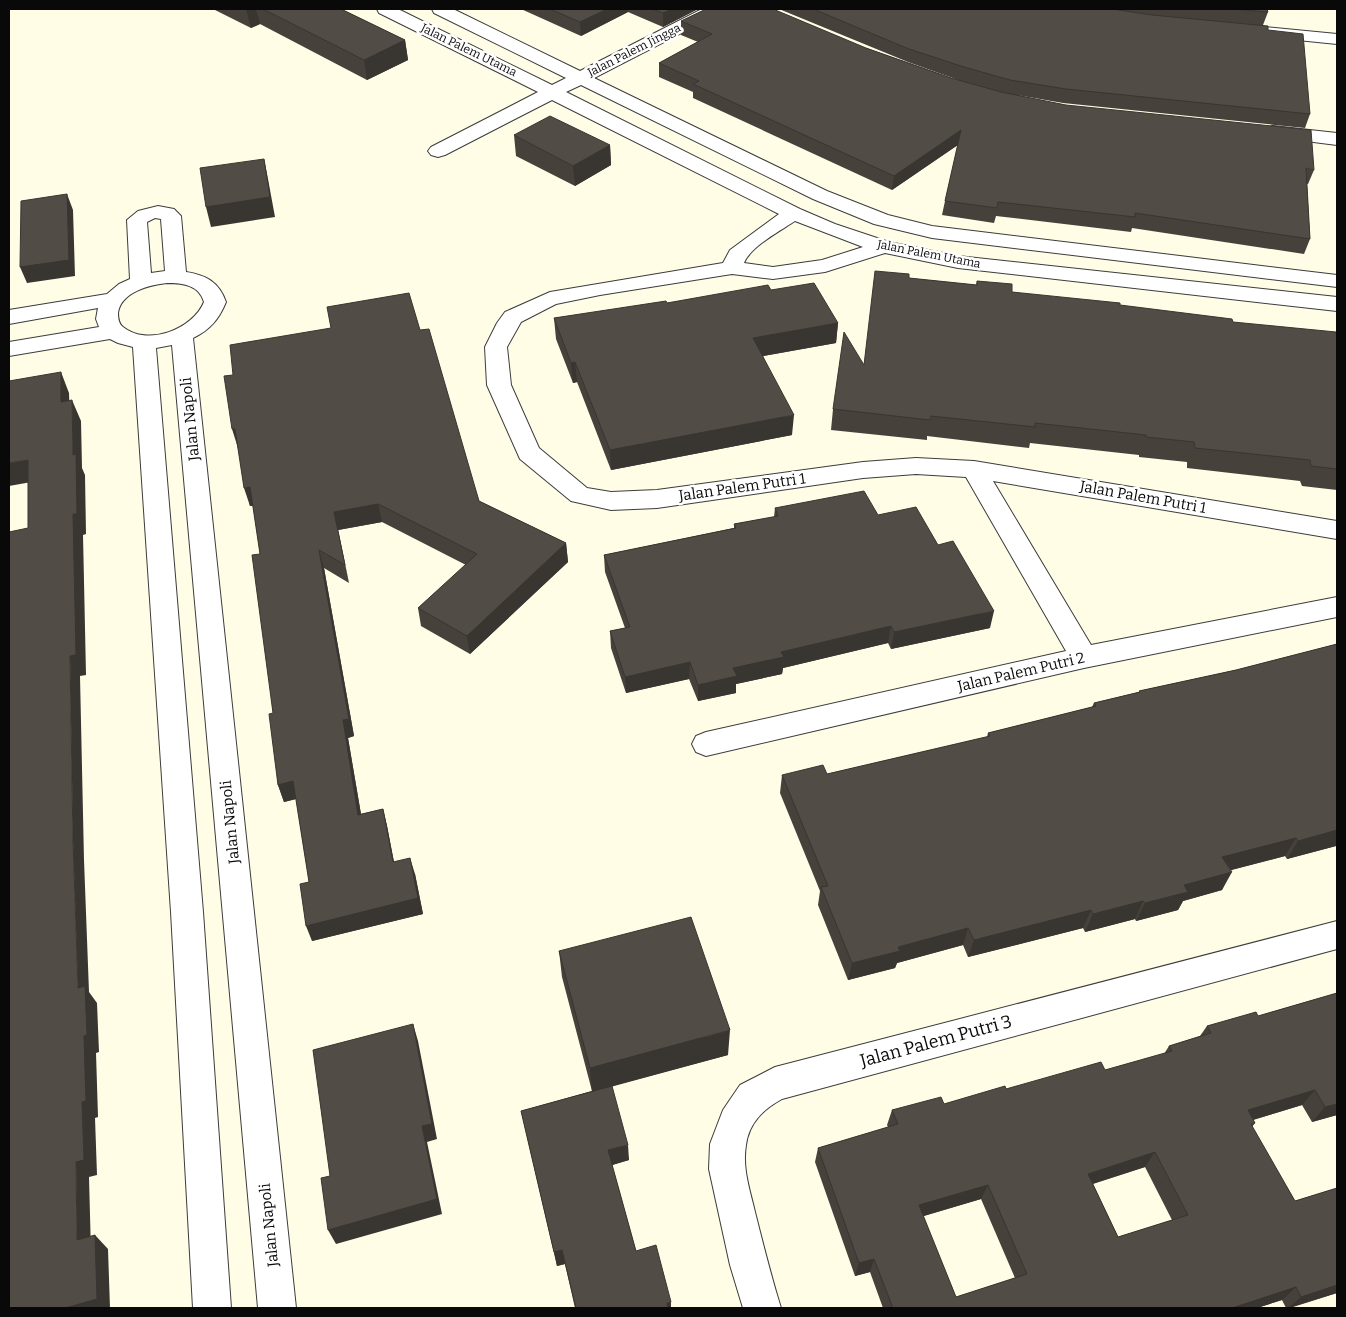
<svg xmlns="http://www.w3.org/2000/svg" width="1346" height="1317" font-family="Bitter,serif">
<rect width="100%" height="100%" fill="#fffde6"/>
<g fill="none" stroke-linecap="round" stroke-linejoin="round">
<g stroke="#3c3c3c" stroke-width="2">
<path id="minor" d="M 377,9 L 398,9 L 552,85 L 566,78 L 434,13 L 432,9 L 453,9 L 580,71 L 702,9 L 722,9 L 720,13 L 594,78 L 827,191 L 888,215 L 932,226 L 1337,275 L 1337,287 L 932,238 L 874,224 L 813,199 L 581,85 L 566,92 L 800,209 L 835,224 L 889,242 L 958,256 L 1337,297 L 1337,311 L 958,268 L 885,253 L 825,272 L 773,279 L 732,274 L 600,295 L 556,304 L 521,322 L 507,347 L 511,385 L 539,448 L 587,488 L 611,492 L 657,490 L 863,462 L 916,458 L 974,461 L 1337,521 L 1337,539 L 993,481 L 1091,645 L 1337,597 L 1337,617 L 1084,668 L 706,756 L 696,752 L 692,744 L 696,736 L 706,732 L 1066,651 L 966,477 L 916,474 L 863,478 L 657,508 L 611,510 L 571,501 L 520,459 L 487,385 L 485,347 L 497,323 L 505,312 L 550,292 L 723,263 L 730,250 L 779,214 L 552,100 L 445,155 L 438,157 L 431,155 L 428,151 L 431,147 L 538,92 L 379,13 ZM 795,221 L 863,247 L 822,260 L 773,267 L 744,263 C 750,247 780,231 795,221 Z
M 1265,27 L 1337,34 L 1337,44 L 1259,36 L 1256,32 L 1259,28 Z
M 1273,126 L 1337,133 L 1337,145 L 1266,136 L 1264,132 L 1266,128 Z
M 158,206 L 174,209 L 181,216 L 186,272 C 206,275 219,282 226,302 C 219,319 210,330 193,338 L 296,1308 L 258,1308 L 172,345 L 156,348 L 203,912 L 231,1308 L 193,1308 L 171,912 L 133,347 L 118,343 L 110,339 L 9,356 L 9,342 L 99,327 L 96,319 L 98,308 L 9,324 L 9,310 L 107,294 L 119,284 L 130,279 L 127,220 L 138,211 ZM 155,218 L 161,219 L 165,271 L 151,273 L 147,222 ZM 167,283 C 183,283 199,285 204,302 C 193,329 148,347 123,327 C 119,324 118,319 118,313 C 121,292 149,285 167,283 Z
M 1337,921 L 1337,949 L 782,1099 C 764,1109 749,1122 746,1145 C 742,1168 750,1190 755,1212 C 763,1244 771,1276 781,1308 L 743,1308 L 730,1265 L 709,1169 L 710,1144 L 723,1110 L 740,1085 L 775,1067 Z"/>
</g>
<use href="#minor" fill="#fff" fill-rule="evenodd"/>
</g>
<path fill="#47413c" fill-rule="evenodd" d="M 213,9 L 341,9 L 405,40 L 408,60 L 367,80 L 260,24 L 251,28 Z
M 521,9 L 698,9 L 663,27 L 628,12 L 581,36 Z
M 779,9 L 1267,9 L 1268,12 L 1263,25 L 1268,30 L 1310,114 L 1305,128 L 1063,103 L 1017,95 L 1314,170 L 1308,184 L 1307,184 L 1310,239 L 1304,254 L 1132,228 L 1131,232 L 996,216 L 994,223 L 942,215 L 945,201 L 958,145 L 892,190 L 693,98 L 693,92 L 659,77 L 659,63 L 698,42 L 681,35 L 681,21 L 866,48 L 951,78 L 961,81 L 908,62 Z
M 514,135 L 610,145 L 611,165 L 575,186 L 516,156 Z
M 909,278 L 976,285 L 977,281 L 1012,292 L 1120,305 L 1337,338 L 1337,490 L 1302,486 L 1300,481 L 1187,468 L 1187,462 L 1139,457 L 1139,455 L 1030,443 L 1029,448 L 927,436 L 927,440 L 831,430 L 833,409 L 864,365 Z
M 771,290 L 838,323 L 836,343 L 763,356 L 792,435 L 611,470 L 577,382 L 573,383 L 556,339 L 554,318 L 667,303 Z
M 420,330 L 479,501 L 566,543 L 568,562 L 470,654 L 421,626 L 418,608 L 466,565 L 382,522 L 338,530 L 349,583 L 324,568 L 354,736 L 348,738 L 361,814 L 383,809 L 387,826 L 394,862 L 415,874 L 423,914 L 312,941 L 309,882 L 296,799 L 284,802 L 278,785 L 273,713 L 260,554 L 253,506 L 250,506 L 238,448 L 233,375 Z
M 775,508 L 878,515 L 938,545 L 990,628 L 891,649 L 888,643 L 783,668 L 782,674 L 736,684 L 736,693 L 698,701 L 689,679 L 626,693 L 611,648 L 610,631 L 625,628 L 605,572 L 604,555 L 734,528 L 734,524 L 774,517 Z
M 1337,644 L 1337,847 L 1336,846 L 1287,859 L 1285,856 L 1231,870 L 1222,890 L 1183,901 L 1178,910 L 1136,921 L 1135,919 L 1085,932 L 1083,928 L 968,957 L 963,945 L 897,963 L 895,968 L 848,980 L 818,905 L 820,891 L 780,793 L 782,775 L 827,774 L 987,737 L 988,733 L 1092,707 L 1094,703 L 1139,692 L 1139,691 L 1236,670 Z
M 559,951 L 728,1055 L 612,1086 L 629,1160 L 612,1165 L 636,1251 L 671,1308 L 575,1308 L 565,1264 L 557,1266 L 521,1111 L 592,1091 L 562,977 Z
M 1337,993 L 1337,1115 L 1312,1122 L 1302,1105 L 1253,1120 L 1255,1123 L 1252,1127 L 1295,1201 L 1337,1188 L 1337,1293 L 1290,1308 L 1286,1308 L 1282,1300 L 1257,1308 L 883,1308 L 870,1272 L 855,1276 L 815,1162 L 818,1148 L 888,1127 L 887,1125 L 892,1110 L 944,1104 L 1006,1089 L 1105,1070 L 1164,1054 L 1169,1046 L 1200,1036 L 1207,1026 L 1258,1016 ZM 1145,1167 L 1172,1220 L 1118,1237 L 1093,1184 ZM 981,1199 L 1015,1278 L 956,1297 L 923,1216 Z"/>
<path fill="#393531" d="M 246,9 L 256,9 L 260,24 L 251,28 Z
M 607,9 L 628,9 L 628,12 L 581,36 L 580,22 Z
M 672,9 L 698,9 L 663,27 L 663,13 Z
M 405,40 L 408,60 L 367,80 L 364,60 Z
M 961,130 L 959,144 L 892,190 L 894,176 Z
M 610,145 L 611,165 L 575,186 L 573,166 Z
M 264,159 L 268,179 L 275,217 L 211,227 L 206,207 Z
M 67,194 L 73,210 L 75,276 L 27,283 L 20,267 Z
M 838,323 L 836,343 L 752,358 L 753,338 Z
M 575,362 L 577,382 L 573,383 L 571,363 Z
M 61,372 L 69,393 L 70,423 L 61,402 Z
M 72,400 L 81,421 L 82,468 L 85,475 L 86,534 L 83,535 L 86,675 L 80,676 L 84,860 L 89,992 L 97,1003 L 99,1052 L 96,1053 L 98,1117 L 95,1118 L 97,1175 L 89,1177 L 91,1253 L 77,1240 L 76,1162 L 78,988 L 73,841 L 70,656 L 73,514 Z
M 794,415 L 792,435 L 611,470 L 610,450 Z
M 232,429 L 235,429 L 241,447 L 238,448 Z
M 28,460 L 37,481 L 9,486 L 9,463 Z
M 250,487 L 256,505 L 250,506 L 244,488 Z
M 378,504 L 382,522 L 338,530 L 349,583 L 345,565 L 334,512 Z
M 566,543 L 568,562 L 470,654 L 467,636 Z
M 319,550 L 324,568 L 354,736 L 348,738 L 364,832 L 358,815 L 343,720 Z
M 994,611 L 990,628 L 891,649 L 894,632 Z
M 891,626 L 888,643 L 783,668 L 782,674 L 736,684 L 736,693 L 698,701 L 698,685 L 733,668 L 781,652 Z
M 690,662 L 689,679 L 626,693 L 625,677 Z
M 293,781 L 300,798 L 284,802 L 278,785 Z
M 383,809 L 387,826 L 397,878 L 393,862 Z
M 1337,830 L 1337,844 L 1336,846 L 1287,859 L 1298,841 Z
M 1296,838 L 1285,856 L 1212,875 L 1222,857 Z
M 410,858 L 415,874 L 423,914 L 312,941 L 306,926 Z
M 1232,872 L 1222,890 L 1183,901 L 1178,910 L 1136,921 L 1145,903 L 1184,885 Z
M 1143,901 L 1135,919 L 1085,932 L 1093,914 Z
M 1091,910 L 1083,928 L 968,957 L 974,940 Z
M 968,928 L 963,945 L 897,963 L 895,968 L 848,980 L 852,963 L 898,947 Z
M 413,1024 L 418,1041 L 437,1139 L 427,1142 L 442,1214 L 336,1244 L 328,1230 L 422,1126 Z
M 730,1030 L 728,1055 L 592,1092 L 590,1068 Z
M 1315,1090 L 1302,1105 L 1236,1125 L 1248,1110 Z
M 1337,1104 L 1337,1115 L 1312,1122 L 1325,1107 Z
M 628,1145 L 629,1160 L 609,1166 L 608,1150 Z
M 1155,1152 L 1145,1167 L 1079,1188 L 1088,1174 Z
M 988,1185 L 981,1199 L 914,1219 L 919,1205 Z
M 95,1235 L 108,1249 L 110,1308 L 65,1308 Z
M 562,1250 L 565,1264 L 557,1266 L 554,1252 Z
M 874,1259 L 870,1272 L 855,1276 L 859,1263 Z
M 1337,1285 L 1337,1293 L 1288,1308 L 1301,1297 Z
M 1296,1287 L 1282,1300 L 1257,1308 L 1232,1308 Z
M 671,1302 L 671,1308 L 667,1308 L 667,1303 Z"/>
<path fill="#524c46" stroke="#393531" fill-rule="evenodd" d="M 263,9 L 341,9 L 405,40 L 364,60 Z
M 550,9 L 607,9 L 580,22 Z
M 652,9 L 672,9 L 663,13 Z
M 706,9 L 773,9 L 866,48 L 951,78 L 1001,92 L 1066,105 L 1311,130 L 1314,170 L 1306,168 L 1310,239 L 1135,213 L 1135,217 L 998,202 L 997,208 L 945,201 L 961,130 L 894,176 L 693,84 L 699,81 L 659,63 L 712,34 L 681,21 Z
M 813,9 L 1112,9 L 1152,15 L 1268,26 L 1268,30 L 1303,34 L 1310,114 L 1066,89 L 1010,80 L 964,67 L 909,49 Z
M 1232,9 L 1267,9 L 1268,12 Z
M 550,116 L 610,145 L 573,166 L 514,135 Z
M 264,159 L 270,197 L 206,207 L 200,168 Z
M 67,194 L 69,260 L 20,267 L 21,201 Z
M 875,271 L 909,274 L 909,278 L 977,285 L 977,281 L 1012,284 L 1012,292 L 1120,303 L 1120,305 L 1232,319 L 1233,322 L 1336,332 L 1337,338 L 1337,469 L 1311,466 L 1310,460 L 1195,448 L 1194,442 L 1146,437 L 1146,435 L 1035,423 L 1035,427 L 931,416 L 930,420 L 833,409 L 844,332 L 864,365 Z
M 814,283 L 838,323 L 753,338 L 794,415 L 610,450 L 575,362 L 571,363 L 554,318 L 666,301 L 667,303 L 768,285 L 771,290 Z
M 409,293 L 420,330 L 429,329 L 479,501 L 566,543 L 467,636 L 418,608 L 477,554 L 378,504 L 334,512 L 345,565 L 319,550 L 349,719 L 343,720 L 358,815 L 383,809 L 393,862 L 410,858 L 418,898 L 306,926 L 300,884 L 309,882 L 293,781 L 278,785 L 269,714 L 273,713 L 252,555 L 260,554 L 250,487 L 244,488 L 235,429 L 232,429 L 224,376 L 233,375 L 230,345 L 331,328 L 327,307 Z
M 61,372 L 61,402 L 72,400 L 73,455 L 76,454 L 77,514 L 73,514 L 76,655 L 70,656 L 73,841 L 78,988 L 85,986 L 87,1035 L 84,1036 L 86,1101 L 82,1102 L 84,1160 L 76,1162 L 77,1240 L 95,1235 L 97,1299 L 65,1308 L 9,1308 L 9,532 L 28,528 L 28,460 L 9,463 L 9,381 Z
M 864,491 L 878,515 L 916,507 L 938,545 L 953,541 L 994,611 L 894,632 L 891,626 L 781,652 L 784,657 L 733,668 L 737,676 L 698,685 L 690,662 L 625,677 L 610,631 L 630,627 L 604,555 L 736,528 L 734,524 L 778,516 L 775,508 Z
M 1337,644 L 1337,830 L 1298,841 L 1296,838 L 1222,857 L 1232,872 L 1184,885 L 1188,892 L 1145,903 L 1143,901 L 1093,914 L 1091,910 L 974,940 L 968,928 L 898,947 L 900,951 L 852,963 L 821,887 L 828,886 L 782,775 L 823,765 L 827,774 L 990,736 L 988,733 L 1096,706 L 1094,703 L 1140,692 L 1139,691 L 1236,670 Z
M 691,917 L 730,1030 L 590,1068 L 559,951 Z
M 1337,993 L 1337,1104 L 1325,1107 L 1315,1090 L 1248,1110 L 1255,1123 L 1251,1124 L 1295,1201 L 1337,1188 L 1337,1285 L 1301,1297 L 1296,1287 L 1232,1308 L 893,1308 L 874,1259 L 859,1263 L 818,1148 L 898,1124 L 892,1110 L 941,1097 L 944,1104 L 1005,1086 L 1006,1089 L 1101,1062 L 1105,1070 L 1172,1051 L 1169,1046 L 1211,1033 L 1207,1026 L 1256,1012 L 1258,1016 ZM 1155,1152 L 1188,1215 L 1118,1237 L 1088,1174 ZM 988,1185 L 1027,1274 L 956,1297 L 919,1205 Z
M 413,1024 L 432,1124 L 422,1126 L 437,1199 L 328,1230 L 321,1178 L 330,1176 L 313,1050 Z
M 612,1086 L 628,1145 L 608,1150 L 636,1251 L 656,1245 L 671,1302 L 667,1303 L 668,1308 L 576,1308 L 562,1250 L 554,1252 L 521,1111 Z"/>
<g text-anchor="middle" stroke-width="5" stroke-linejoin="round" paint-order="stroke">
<g font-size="12" fill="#090909" stroke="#fff">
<text transform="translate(469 50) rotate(26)" y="4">Jalan Palem Utama</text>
<text transform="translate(634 50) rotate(-27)" y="4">Jalan Palem Jingga</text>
<text transform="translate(929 254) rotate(11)" y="4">Jalan Palem Utama</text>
</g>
<g font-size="15" fill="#090909" stroke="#fff">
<text transform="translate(190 419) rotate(-96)" y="5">Jalan Napoli</text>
<text transform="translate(742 487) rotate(-8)" y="5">Jalan Palem Putri 1</text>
<text transform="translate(1143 497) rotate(10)" y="5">Jalan Palem Putri 1</text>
<text transform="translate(1021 672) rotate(-13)" y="5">Jalan Palem Putri 2</text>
<text transform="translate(230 822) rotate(-96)" y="5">Jalan Napoli</text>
<text transform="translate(269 1225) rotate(-96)" y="5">Jalan Napoli</text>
</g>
<g font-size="18" fill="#090909" stroke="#fff">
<text transform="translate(936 1041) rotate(-15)" y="6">Jalan Palem Putri 3</text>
</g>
</g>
<rect width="1346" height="1317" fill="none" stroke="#090909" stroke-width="20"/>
</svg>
